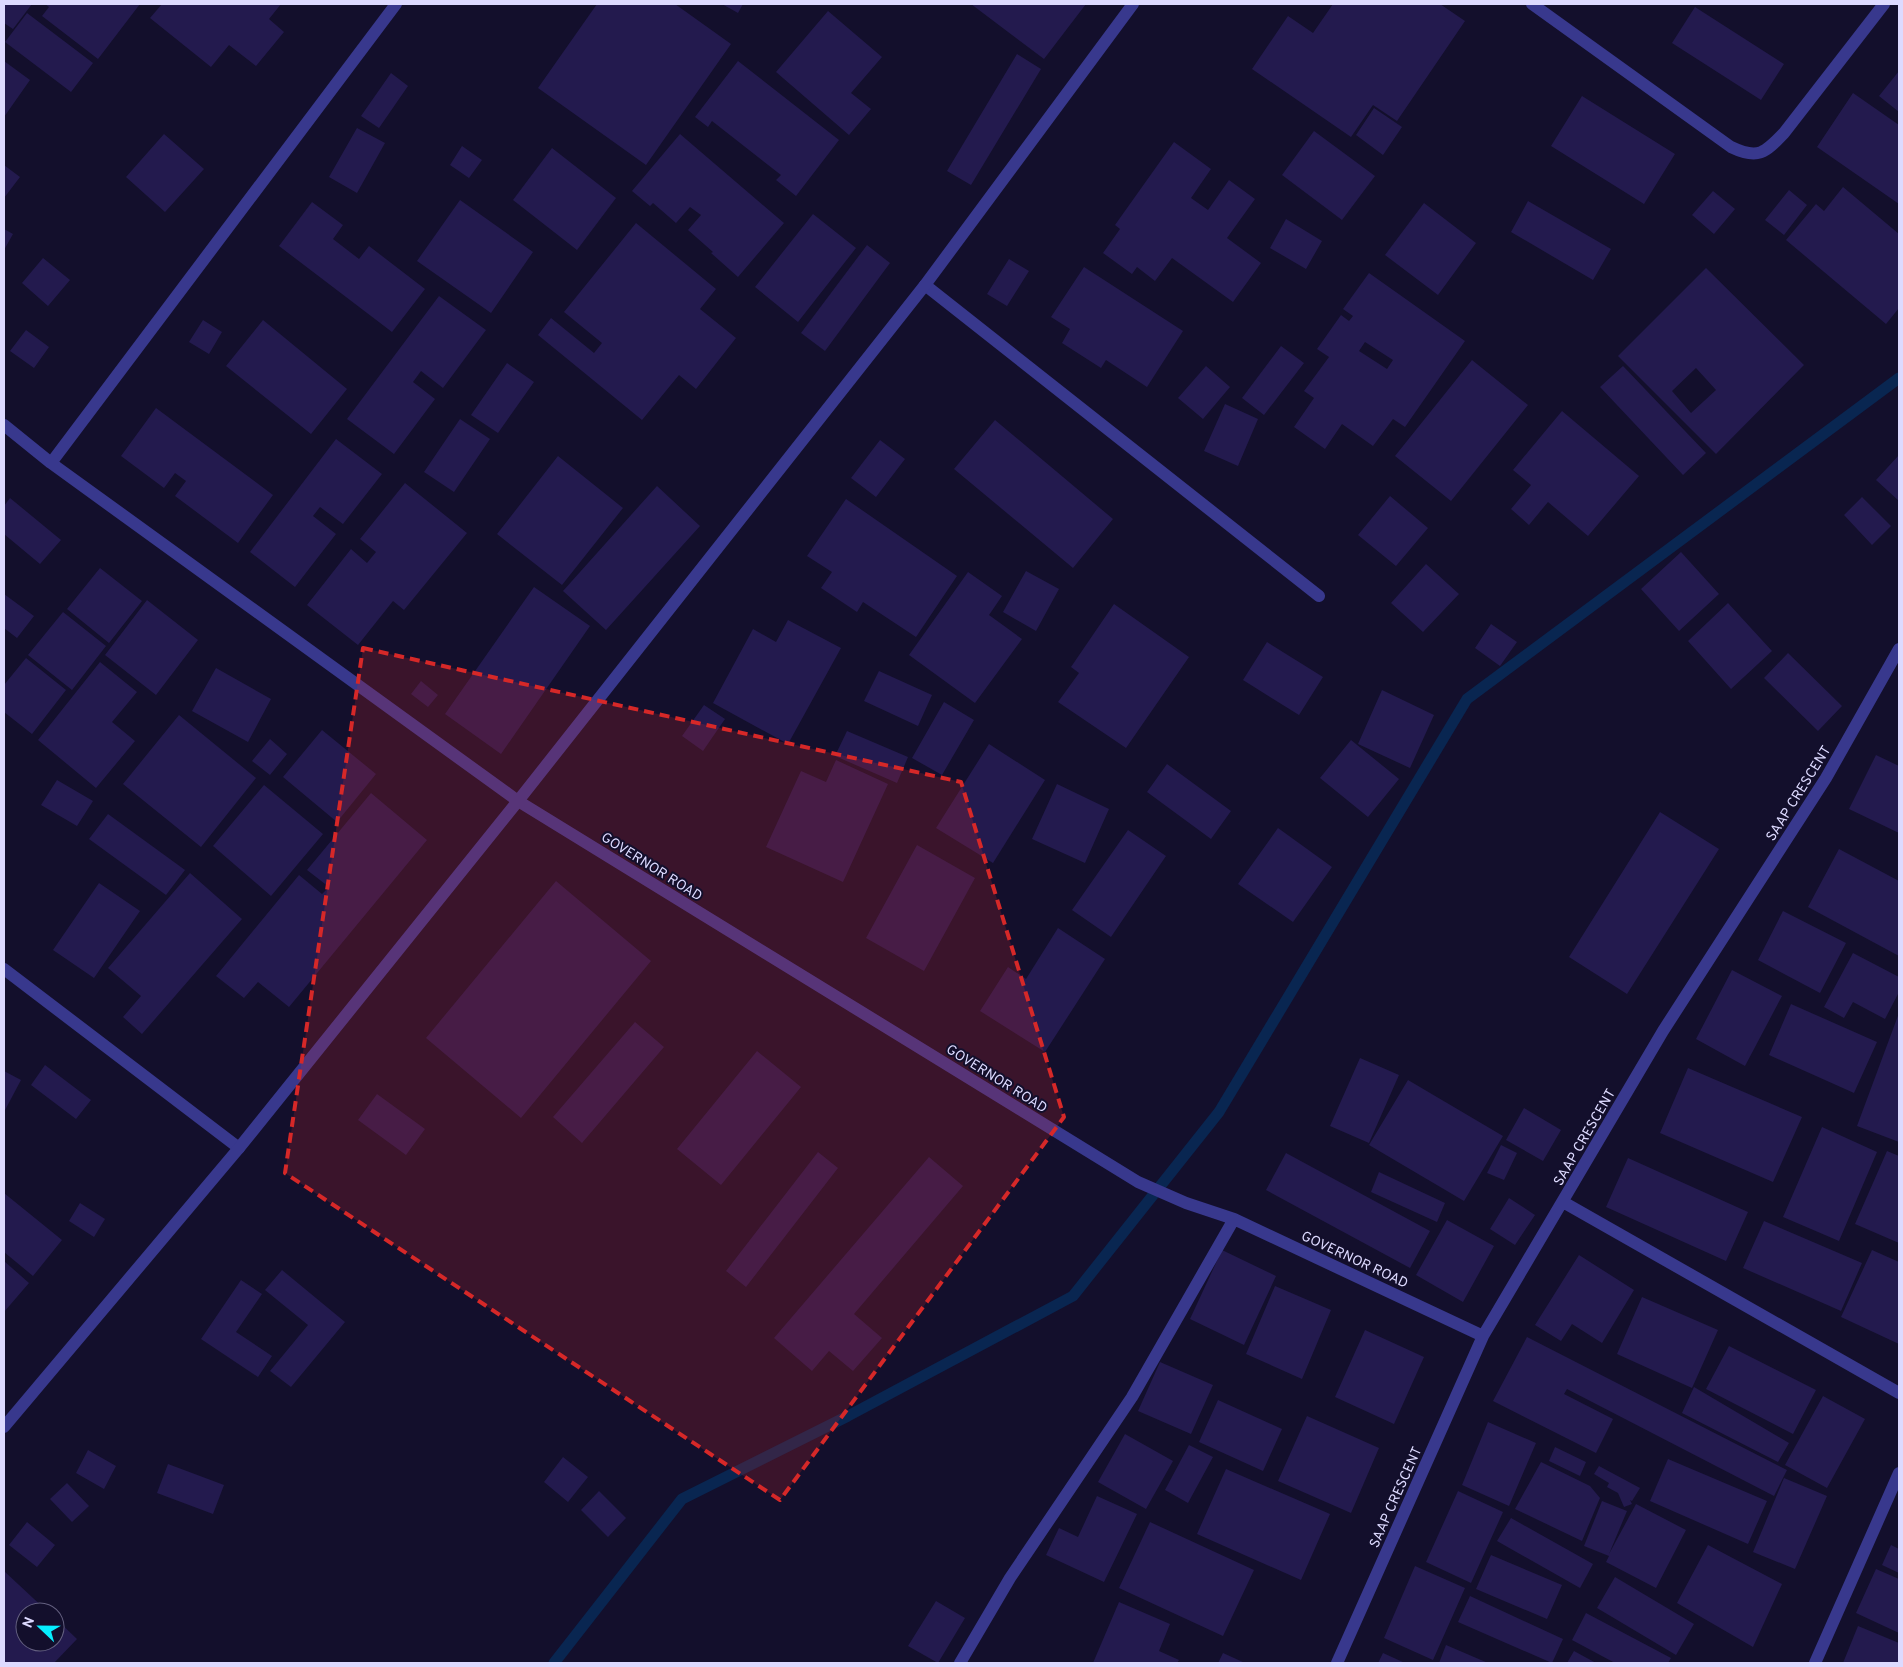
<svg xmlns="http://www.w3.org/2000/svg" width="1903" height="1667" font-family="Overpass,sans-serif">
<rect width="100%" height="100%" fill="#130f2c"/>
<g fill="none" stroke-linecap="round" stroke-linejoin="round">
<path stroke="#092651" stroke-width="11" d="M 554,1663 L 682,1499 L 848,1416 L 1073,1296 L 1219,1112 L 1467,699 L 1899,378"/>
</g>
<path fill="#231a4e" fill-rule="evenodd" d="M 4,4 L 32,4 L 13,29 L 4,23 Z
M 45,4 L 140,4 L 98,59 L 42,16 L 49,7 Z
M 162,4 L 281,4 L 269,19 L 284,32 L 256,66 L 229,45 L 211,67 L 150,18 Z
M 597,4 L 675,4 L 731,44 L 646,165 L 538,88 Z
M 722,4 L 743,4 L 738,13 Z
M 971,4 L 1086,4 L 1044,59 Z
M 1333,4 L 1440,4 L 1465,21 L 1397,121 L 1373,105 L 1351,137 L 1252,69 L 1288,16 L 1313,33 Z
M 1695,7 L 1784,64 L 1761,100 L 1672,43 Z
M 828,11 L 882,57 L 851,93 L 871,109 L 849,135 L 776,72 Z
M 27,13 L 93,63 L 71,92 L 5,42 Z
M 1017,54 L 1041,69 L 971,185 L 947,171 Z
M 4,61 L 30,80 L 4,117 Z
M 738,61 L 839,140 L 796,196 L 776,180 L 781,175 L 712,121 L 708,127 L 695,117 Z
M 1899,71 L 1899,112 L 1879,96 Z
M 391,73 L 408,86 L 379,128 L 361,116 Z
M 1853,93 L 1899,125 L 1899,204 L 1817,147 Z
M 1582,96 L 1675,154 L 1644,204 L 1551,146 Z
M 1374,108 L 1402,127 L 1383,155 L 1356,135 Z
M 357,128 L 385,143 L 357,193 L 329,177 Z
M 1314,131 L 1375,176 L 1342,220 L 1282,175 Z
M 164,134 L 204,169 L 165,212 L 126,177 Z
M 680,134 L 784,223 L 738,277 L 711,253 L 713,252 L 688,230 L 701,215 L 690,207 L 676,223 L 653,203 L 650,206 L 632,191 Z
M 1174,142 L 1211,169 L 1191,198 L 1208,210 L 1229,180 L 1255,199 L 1227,238 L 1261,263 L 1233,302 L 1172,258 L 1155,281 L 1137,267 L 1132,274 L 1103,253 L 1120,229 L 1115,225 Z
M 462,146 L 482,160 L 469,178 L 450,165 Z
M 552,148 L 616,198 L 577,250 L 513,200 Z
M 4,165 L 20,177 L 4,198 Z
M 1843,187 L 1899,234 L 1899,308 L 1886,324 L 1786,240 L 1816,204 L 1824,211 Z
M 1789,190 L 1807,205 L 1784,235 L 1765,220 Z
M 1713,191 L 1735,209 L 1714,234 L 1692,215 Z
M 460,200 L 533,252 L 491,313 L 417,261 Z
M 1528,201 L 1611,249 L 1593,280 L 1511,232 Z
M 312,202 L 343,225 L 333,239 L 359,259 L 369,246 L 425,289 L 392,332 L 279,246 Z
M 1424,203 L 1476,243 L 1438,295 L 1385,255 Z
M 813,214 L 856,248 L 798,322 L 755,287 Z
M 1286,219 L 1322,241 L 1306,269 L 1270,248 Z
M 636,223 L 716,289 L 700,309 L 736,338 L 696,389 L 679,375 L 642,420 L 538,335 L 551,318 L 594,353 L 602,343 L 564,312 Z
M 4,229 L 13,234 L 4,250 Z
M 867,245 L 890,263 L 825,351 L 801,333 Z
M 43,258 L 70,280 L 48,306 L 22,283 Z
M 1009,259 L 1029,271 L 1007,306 L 987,294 Z
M 1084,267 L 1183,331 L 1147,387 L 1106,360 L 1101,368 L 1062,343 L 1070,329 L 1051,317 Z
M 1706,268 L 1804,365 L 1716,454 L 1618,356 ZM 1696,368 L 1716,390 L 1691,413 L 1672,391 Z
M 1369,273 L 1465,341 L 1405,427 L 1393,419 L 1373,446 L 1342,424 L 1325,449 L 1294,427 L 1314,398 L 1304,391 L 1329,357 L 1317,349 L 1341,315 L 1349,321 L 1353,316 L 1343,309 ZM 1365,342 L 1393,360 L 1387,369 L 1359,351 Z
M 439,296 L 486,330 L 443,388 L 421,371 L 413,382 L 435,399 L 394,454 L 347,419 Z
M 203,320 L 222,332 L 209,354 L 189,342 Z
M 263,320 L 347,389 L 311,434 L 226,366 Z
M 26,330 L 49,347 L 34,368 L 10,351 Z
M 1281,346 L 1304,363 L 1264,415 L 1242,398 Z
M 1472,360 L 1528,405 L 1451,501 L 1395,456 Z
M 507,363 L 534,382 L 498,433 L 471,415 Z
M 1206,366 L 1230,387 L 1203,419 L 1178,398 Z
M 1623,366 L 1706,453 L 1683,475 L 1600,387 Z
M 1225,404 L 1258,419 L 1238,466 L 1204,451 Z
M 156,408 L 273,495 L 238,543 L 175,496 L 186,481 L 175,473 L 164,488 L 121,456 Z
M 1562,411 L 1639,476 L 1588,536 L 1548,502 L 1529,525 L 1511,509 L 1531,485 L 1513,470 Z
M 460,419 L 490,439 L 454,492 L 424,472 Z
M 995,420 L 1113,519 L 1073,568 L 954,469 Z
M 336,439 L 382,474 L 343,524 L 320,507 L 313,516 L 336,534 L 295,587 L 250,552 Z
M 880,440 L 905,459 L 876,497 L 851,478 Z
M 1899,455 L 1899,501 L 1876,480 Z
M 558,456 L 623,508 L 562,585 L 497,534 Z
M 405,483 L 467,533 L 404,610 L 393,601 L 358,645 L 307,605 L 351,549 L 367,563 L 376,552 L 360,539 Z
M 657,486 L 700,526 L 606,630 L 563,591 Z
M 1390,496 L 1428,528 L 1396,566 L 1358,535 Z
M 1862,497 L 1891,526 L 1872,545 L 1844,515 Z
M 10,498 L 61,540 L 40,564 L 4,534 L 4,506 Z
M 846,499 L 957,576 L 916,637 L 863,602 L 857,612 L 821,588 L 832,572 L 807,556 Z
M 1681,552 L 1719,594 L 1679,631 L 1641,589 Z
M 1426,564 L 1459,594 L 1423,632 L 1391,603 Z
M 100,568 L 142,601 L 109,643 L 67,609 Z
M 1026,571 L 1059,589 L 1036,631 L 1003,612 Z
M 968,572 L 1002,596 L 989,615 L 1022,639 L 975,703 L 909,655 Z
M 534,587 L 590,626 L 501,754 L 445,714 Z
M 4,594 L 34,616 L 17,638 L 4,628 Z
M 147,600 L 198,640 L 156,695 L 105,655 Z
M 1728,603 L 1772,651 L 1731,689 L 1688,641 Z
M 1114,604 L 1189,657 L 1126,748 L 1058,702 L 1079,673 L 1071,667 Z
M 63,612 L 106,646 L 72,690 L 28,655 Z
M 788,620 L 841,648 L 788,744 L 713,703 L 753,629 L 776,642 Z
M 1491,624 L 1517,642 L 1500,666 L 1475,648 Z
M 1267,642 L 1323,677 L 1299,715 L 1243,680 Z
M 1788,653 L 1842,706 L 1818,731 L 1764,678 Z
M 26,658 L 66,690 L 32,734 L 4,712 L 4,685 Z
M 100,662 L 137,692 L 112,722 L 135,741 L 96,788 L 38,740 Z
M 216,668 L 271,699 L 248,742 L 192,711 Z
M 879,671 L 932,695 L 918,726 L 864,701 Z
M 421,681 L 438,695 L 428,707 L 411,694 Z
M 1382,690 L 1434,715 L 1410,768 L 1358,744 Z
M 944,702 L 974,720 L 942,775 L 912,758 Z
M 704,705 L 725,719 L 703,751 L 682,736 Z
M 179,715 L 256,778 L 201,847 L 123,784 Z
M 322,730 L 376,774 L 337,822 L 283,777 Z
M 847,731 L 908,757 L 897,783 L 835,756 Z
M 270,739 L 287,754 L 270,775 L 252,761 Z
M 1351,740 L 1399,779 L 1368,817 L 1320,778 Z
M 989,744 L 1045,780 L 993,863 L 936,828 Z
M 1876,755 L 1899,766 L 1899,833 L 1849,809 Z
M 836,760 L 888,784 L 843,882 L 766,847 L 801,771 L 826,782 Z
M 1167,764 L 1231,811 L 1211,839 L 1147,792 Z
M 57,780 L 93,801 L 77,826 L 41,805 Z
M 1057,784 L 1109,809 L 1085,863 L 1032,839 Z
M 264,785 L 323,834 L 271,896 L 213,846 Z
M 371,793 L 427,840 L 289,1007 L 258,982 L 244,998 L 216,976 L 299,875 L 322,894 L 329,887 L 307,870 Z
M 1660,812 L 1719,849 L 1627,994 L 1569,957 Z
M 108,814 L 185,870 L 166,895 L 89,839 Z
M 1278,828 L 1332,867 L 1293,922 L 1238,884 Z
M 1128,830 L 1166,856 L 1111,937 L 1072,910 Z
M 917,845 L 975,878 L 924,971 L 866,938 Z
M 1839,849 L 1899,881 L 1899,956 L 1808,907 Z
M 190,873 L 242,919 L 142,1034 L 123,1017 L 141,996 L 108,968 Z
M 556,881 L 651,961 L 521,1118 L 426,1038 Z
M 99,883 L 140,911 L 94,978 L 53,950 Z
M 1783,911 L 1846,943 L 1820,993 L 1758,960 Z
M 1058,928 L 1105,959 L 1045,1052 L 980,1011 L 1008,967 L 1026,979 Z
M 1853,953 L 1899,977 L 1899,992 L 1885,1019 L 1853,1002 L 1844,1018 L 1824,1007 Z
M 1732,970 L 1782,996 L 1745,1066 L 1696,1039 Z
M 1791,1004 L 1877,1042 L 1854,1093 L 1769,1055 Z
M 1899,1013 L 1899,1142 L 1857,1126 Z
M 635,1022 L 664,1047 L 582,1143 L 553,1117 Z
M 757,1051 L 801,1087 L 721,1185 L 677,1149 Z
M 1360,1058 L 1399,1075 L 1369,1143 L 1330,1126 Z
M 45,1065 L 91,1100 L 76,1119 L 31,1085 Z
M 1688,1068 L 1802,1117 L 1773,1182 L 1660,1133 Z
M 4,1071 L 21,1080 L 4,1112 Z
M 1408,1080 L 1503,1136 L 1464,1201 L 1369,1145 Z
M 377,1094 L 425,1129 L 406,1155 L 358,1120 Z
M 1524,1108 L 1561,1130 L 1543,1161 L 1506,1140 Z
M 1822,1127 L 1877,1152 L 1839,1241 L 1783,1217 Z
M 1501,1145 L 1517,1153 L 1504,1180 L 1487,1173 Z
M 1887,1151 L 1899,1156 L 1899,1243 L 1855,1224 Z
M 818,1152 L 838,1168 L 746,1287 L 726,1271 Z
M 1286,1153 L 1430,1231 L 1410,1268 L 1266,1190 Z
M 929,1157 L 963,1186 L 854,1314 L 882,1338 L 853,1371 L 829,1351 L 812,1371 L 774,1338 Z
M 1628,1158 L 1748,1212 L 1726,1261 L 1606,1207 Z
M 1379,1172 L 1445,1203 L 1437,1222 L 1371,1192 Z
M 4,1193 L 62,1240 L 33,1276 L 4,1252 Z
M 1509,1198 L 1535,1215 L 1515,1245 L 1490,1229 Z
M 80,1203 L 105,1219 L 94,1237 L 69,1221 Z
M 1447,1220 L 1494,1246 L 1463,1302 L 1416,1275 Z
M 1764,1221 L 1862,1263 L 1841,1311 L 1743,1268 Z
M 1222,1250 L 1276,1276 L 1244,1345 L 1190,1319 Z
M 1872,1250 L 1899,1262 L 1899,1344 L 1841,1317 Z
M 1579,1255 L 1634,1290 L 1602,1343 L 1572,1324 L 1561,1341 L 1535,1325 Z
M 4,1261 L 29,1283 L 4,1312 Z
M 282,1270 L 345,1322 L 291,1387 L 270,1371 L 308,1325 L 265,1290 Z
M 241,1280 L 262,1294 L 236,1332 L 272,1356 L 258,1377 L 201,1339 Z
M 1275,1286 L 1331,1310 L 1302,1379 L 1246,1354 Z
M 1642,1297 L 1718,1330 L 1692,1388 L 1617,1354 Z
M 1365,1330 L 1424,1357 L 1394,1424 L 1335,1397 Z
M 1527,1337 L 1787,1470 L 1774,1496 L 1567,1389 L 1564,1394 L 1613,1419 L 1596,1453 L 1493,1401 Z
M 1729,1346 L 1816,1390 L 1793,1434 L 1706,1389 Z
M 1160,1362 L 1213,1385 L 1191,1434 L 1138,1411 Z
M 1694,1387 L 1789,1443 L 1778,1462 L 1682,1413 Z
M 1823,1396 L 1865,1419 L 1827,1488 L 1785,1465 Z
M 1218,1400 L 1282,1429 L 1263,1471 L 1199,1442 Z
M 1307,1416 L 1379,1448 L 1351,1513 L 1278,1481 Z
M 1488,1422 L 1536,1443 L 1509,1506 L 1462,1485 Z
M 1125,1434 L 1173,1461 L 1146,1509 L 1098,1482 Z
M 1189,1445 L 1213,1457 L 1188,1503 L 1165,1490 Z
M 1555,1447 L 1586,1462 L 1580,1476 L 1549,1461 Z
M 88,1450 L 116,1466 L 104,1489 L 76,1473 Z
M 563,1457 L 588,1477 L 568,1502 L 544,1482 Z
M 1668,1459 L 1767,1501 L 1748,1544 L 1650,1501 Z
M 1541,1462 L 1590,1486 L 1600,1498 L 1582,1541 L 1515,1509 Z
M 168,1464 L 224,1485 L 213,1514 L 157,1493 Z
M 1599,1466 L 1640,1488 L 1632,1501 L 1630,1500 L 1632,1504 L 1624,1507 L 1618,1493 L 1607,1487 L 1609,1483 L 1594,1474 Z
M 1226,1469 L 1330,1514 L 1301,1580 L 1197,1534 Z
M 1784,1478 L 1827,1496 L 1795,1569 L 1753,1552 Z
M 67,1483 L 89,1506 L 72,1522 L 50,1499 Z
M 599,1491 L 626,1518 L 608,1537 L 581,1510 Z
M 1458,1491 L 1503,1512 L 1471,1583 L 1426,1562 Z
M 1097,1496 L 1137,1514 L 1104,1582 L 1046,1555 L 1059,1528 L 1078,1537 Z
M 1602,1501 L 1627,1511 L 1609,1554 L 1636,1504 L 1686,1530 L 1656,1588 L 1606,1562 L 1609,1556 L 1584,1546 Z
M 1511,1518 L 1593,1564 L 1580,1588 L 1497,1541 Z
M 27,1522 L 55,1545 L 37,1567 L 9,1545 Z
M 1150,1522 L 1254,1570 L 1223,1636 L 1119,1588 Z
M 1708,1545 L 1782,1584 L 1753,1647 L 1677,1603 Z
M 1891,1545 L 1899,1549 L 1899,1573 L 1882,1565 Z
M 1491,1555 L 1562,1585 L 1547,1619 L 1476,1589 Z
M 1415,1566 L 1465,1588 L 1433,1660 L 1384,1638 Z
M 1876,1569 L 1899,1579 L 1899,1633 L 1856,1613 Z
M 4,1571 L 48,1612 L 25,1612 L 25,1642 L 55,1642 L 55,1618 L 77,1639 L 54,1663 L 4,1663 Z
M 1615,1577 L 1694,1624 L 1676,1655 L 1597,1608 Z
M 1470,1596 L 1563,1639 L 1552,1663 L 1458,1622 Z
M 936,1601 L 965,1618 L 938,1663 L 908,1646 Z
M 1119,1602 L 1170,1624 L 1159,1651 L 1179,1660 L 1177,1663 L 1093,1663 Z
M 1586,1613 L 1671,1658 L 1668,1663 L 1615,1663 L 1572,1640 Z
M 1858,1626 L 1899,1643 L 1899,1663 L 1843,1663 Z
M 1446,1645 L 1488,1663 L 1439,1663 Z
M 1574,1651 L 1596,1663 L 1567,1663 Z
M 1223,1653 L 1245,1663 L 1218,1663 Z
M 1383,1653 L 1405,1663 L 1378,1663 Z"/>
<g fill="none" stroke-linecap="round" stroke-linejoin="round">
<path stroke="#38388d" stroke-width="12" d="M 1532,4 L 1731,147 C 1758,160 1765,153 1784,133 L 1884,4
M 925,285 L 1319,596
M 4,425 L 51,463 L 518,801 L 1138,1182 L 1186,1203 L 1234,1219 L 1483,1336
M 51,463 L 396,4
M 4,969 L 239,1148
M 1563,1202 L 1899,1393
M 960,1663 L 1010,1578 L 1132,1397 L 1234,1219
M 1337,1663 L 1483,1336 L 1663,1031 L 1826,778 L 1899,649
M 1815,1663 L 1899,1473"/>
<path stroke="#38388d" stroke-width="12" d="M 4,1427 L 239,1148 L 518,801 L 925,285 L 1133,4"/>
</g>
<path fill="#d62828" fill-opacity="0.2" stroke="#d62828" stroke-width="4" stroke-dasharray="10 6" stroke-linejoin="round" d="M 363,648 L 961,782 L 1064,1117 L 780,1500 L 285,1173 Z"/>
<g text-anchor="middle" stroke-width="4" stroke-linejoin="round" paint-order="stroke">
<g font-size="14" fill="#dddaff" stroke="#130f2c">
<text transform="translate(1798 793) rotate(-58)" y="5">SAAP CRESCENT</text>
<text transform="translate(652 866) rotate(32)" y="5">GOVERNOR ROAD</text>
<text transform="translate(997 1078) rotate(32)" y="5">GOVERNOR ROAD</text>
<text transform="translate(1584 1137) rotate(-60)" y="5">SAAP CRESCENT</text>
<text transform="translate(1355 1259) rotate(25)" y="5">GOVERNOR ROAD</text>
<text transform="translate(1395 1497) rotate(-66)" y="5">SAAP CRESCENT</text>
</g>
</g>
<rect width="1903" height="1667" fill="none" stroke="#dddaff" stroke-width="10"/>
<g transform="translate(40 1627) rotate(292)"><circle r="24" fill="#130f2c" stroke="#646080"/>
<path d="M0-4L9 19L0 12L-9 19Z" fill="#06eeff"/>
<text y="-8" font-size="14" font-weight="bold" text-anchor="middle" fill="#dddaff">N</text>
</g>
</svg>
